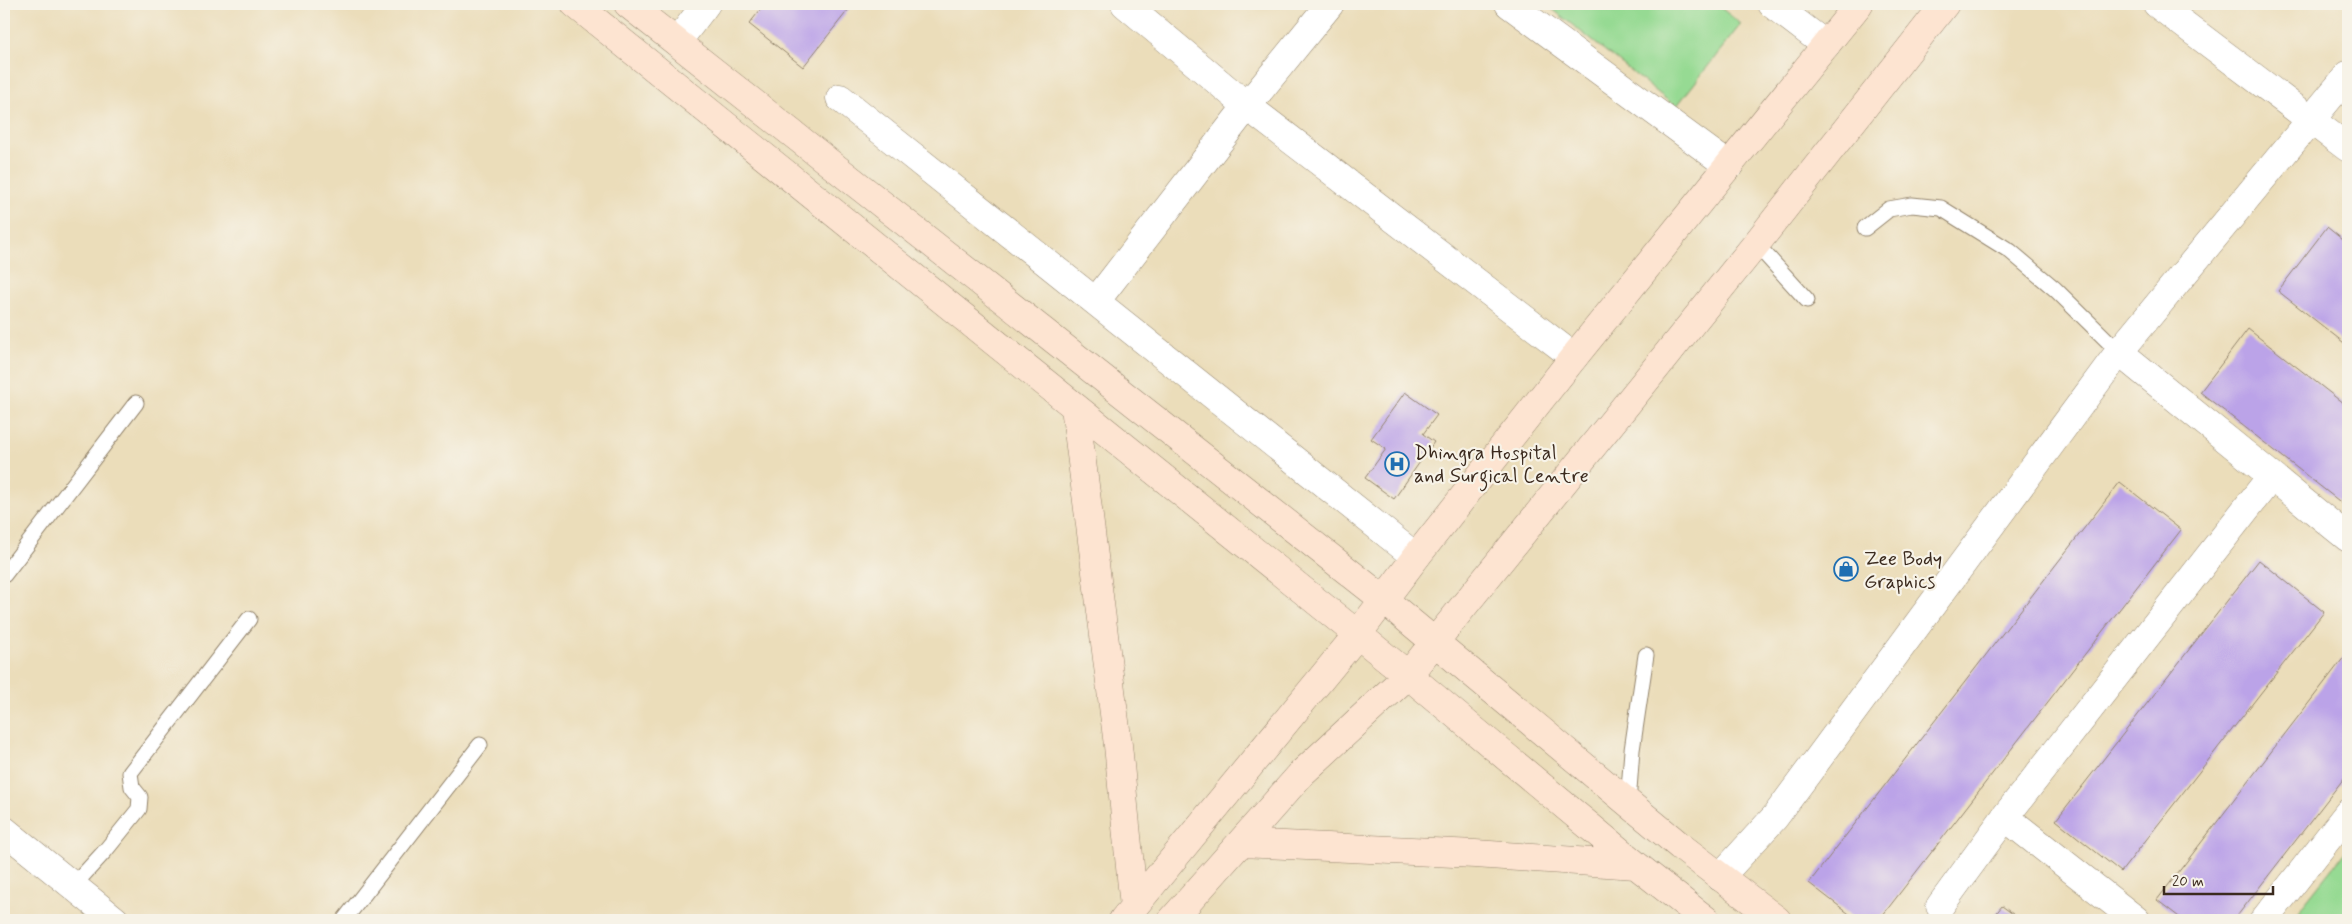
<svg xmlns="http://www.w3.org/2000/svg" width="2352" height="924" font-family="Mynerve,sans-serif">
<rect width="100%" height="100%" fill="#f7f3e8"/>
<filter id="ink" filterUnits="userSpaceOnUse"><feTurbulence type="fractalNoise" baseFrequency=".02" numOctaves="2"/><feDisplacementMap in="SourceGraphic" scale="10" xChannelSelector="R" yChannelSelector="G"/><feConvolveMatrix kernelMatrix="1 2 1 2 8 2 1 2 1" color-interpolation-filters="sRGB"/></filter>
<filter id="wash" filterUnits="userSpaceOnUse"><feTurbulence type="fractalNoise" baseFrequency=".0096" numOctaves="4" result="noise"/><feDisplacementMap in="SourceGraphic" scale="20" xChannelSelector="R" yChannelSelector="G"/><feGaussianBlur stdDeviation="1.12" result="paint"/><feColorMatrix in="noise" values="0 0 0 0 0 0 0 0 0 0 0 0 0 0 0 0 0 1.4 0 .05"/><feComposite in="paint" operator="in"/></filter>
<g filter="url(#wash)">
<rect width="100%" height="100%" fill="#ebddba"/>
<path fill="#96da93" stroke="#688258" d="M 1546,4 L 1716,4 L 1741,24 L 1676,107 Z
M 2348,848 L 2348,920 L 2291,920 Z"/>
<g id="blocks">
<path fill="#bba3e8" d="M 765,4 L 853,4 L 803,67 L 749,24 Z
M 2327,227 L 2348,244 L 2348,346 L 2278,291 Z
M 2248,329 L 2348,407 L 2348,508 L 2200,392 Z
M 1405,392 L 1437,415 L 1423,434 L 1434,442 L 1394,499 L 1365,478 L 1386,449 L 1371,439 Z
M 2120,482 L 2181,530 L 1879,920 L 1857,920 L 1809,883 Z
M 2259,560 L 2324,612 L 2121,872 L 2056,820 Z
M 2348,652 L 2348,773 L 2234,920 L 2183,920 L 2157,900 Z
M 2002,906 L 2021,920 L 1991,920 Z"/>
</g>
</g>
<g filter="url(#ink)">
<use href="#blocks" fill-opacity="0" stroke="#93846c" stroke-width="1"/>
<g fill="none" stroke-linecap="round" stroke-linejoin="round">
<g stroke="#93846c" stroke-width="17">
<path id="lane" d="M 1865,228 L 1889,209 L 1912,205 L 1941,208 L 2010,251 L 2055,289 L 2119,352
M 1756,244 L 1807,300
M 4,575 L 136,403
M 1628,803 L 1632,750 L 1646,655
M 73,886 L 105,851 L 139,809 L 140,797 L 132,787 L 130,773 L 249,619
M 344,920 L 480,745"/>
</g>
<g stroke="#93846c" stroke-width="29">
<path id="street" d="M 1125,4 L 1247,106 L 1574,357
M 1509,4 L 1729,166
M 1772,4 L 1826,45
M 2157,4 L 2348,148
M 677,42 L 706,4
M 840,98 L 1416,557
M 1096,301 L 1247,106 L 1330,4
M 2119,352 L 2348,538
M 2005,817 L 2136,920
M 4,830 L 115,920
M 1720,877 L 1775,817 L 2119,352 L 2348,75
M 1940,906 L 2005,817 L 2271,477
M 2264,920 L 2348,813"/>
</g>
<g stroke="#93846c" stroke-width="29">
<path id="secondary" d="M 575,4 L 1408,675 L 1636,865 L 1706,920
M 628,4 L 1383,599 L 1680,846 L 1777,920
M 1075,407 L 1118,745 L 1134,907
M 1241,843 L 1475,854 L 1636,865
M 1123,920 L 1357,635 L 1416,557 L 1574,357 L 1859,4
M 1172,920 L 1302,773 L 1408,675 L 1756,244 L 1945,4"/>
</g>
<use href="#lane" stroke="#fff" stroke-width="15"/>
<use href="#street" stroke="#fff" stroke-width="28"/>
<use href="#secondary" stroke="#fde4d1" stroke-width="28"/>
</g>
</g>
<defs>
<g id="hospital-ring" transform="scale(1.25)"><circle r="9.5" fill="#f7f3e8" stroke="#1f6fb2" stroke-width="1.5"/><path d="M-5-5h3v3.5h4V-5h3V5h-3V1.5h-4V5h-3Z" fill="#1f6fb2"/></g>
<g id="shop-ring" transform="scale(1.25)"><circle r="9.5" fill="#f7f3e8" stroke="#1f6fb2" stroke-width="1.5"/><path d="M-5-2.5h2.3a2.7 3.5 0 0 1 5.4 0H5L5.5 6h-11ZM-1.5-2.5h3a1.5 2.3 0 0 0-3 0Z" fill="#1f6fb2"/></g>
</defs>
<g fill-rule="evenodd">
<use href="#hospital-ring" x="1397" y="464"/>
<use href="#shop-ring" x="1846" y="569"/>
</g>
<g text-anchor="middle" stroke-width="4.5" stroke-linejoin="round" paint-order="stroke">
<g font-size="20" fill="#3b2a1e" stroke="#f7f3e8" text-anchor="start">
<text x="1414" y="459">Dhingra Hospital<tspan x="1414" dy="23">and Surgical Centre</tspan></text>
<text x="1864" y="565">Zee Body<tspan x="1864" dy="23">Graphics</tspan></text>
</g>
</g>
<rect width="2352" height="924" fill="none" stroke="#f7f3e8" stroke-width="20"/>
<path d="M2164 886v8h109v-8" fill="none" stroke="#3b2a1e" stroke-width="2.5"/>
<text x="2172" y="886" font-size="15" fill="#3b2a1e" stroke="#f7f3e8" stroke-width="4" paint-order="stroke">20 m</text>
</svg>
